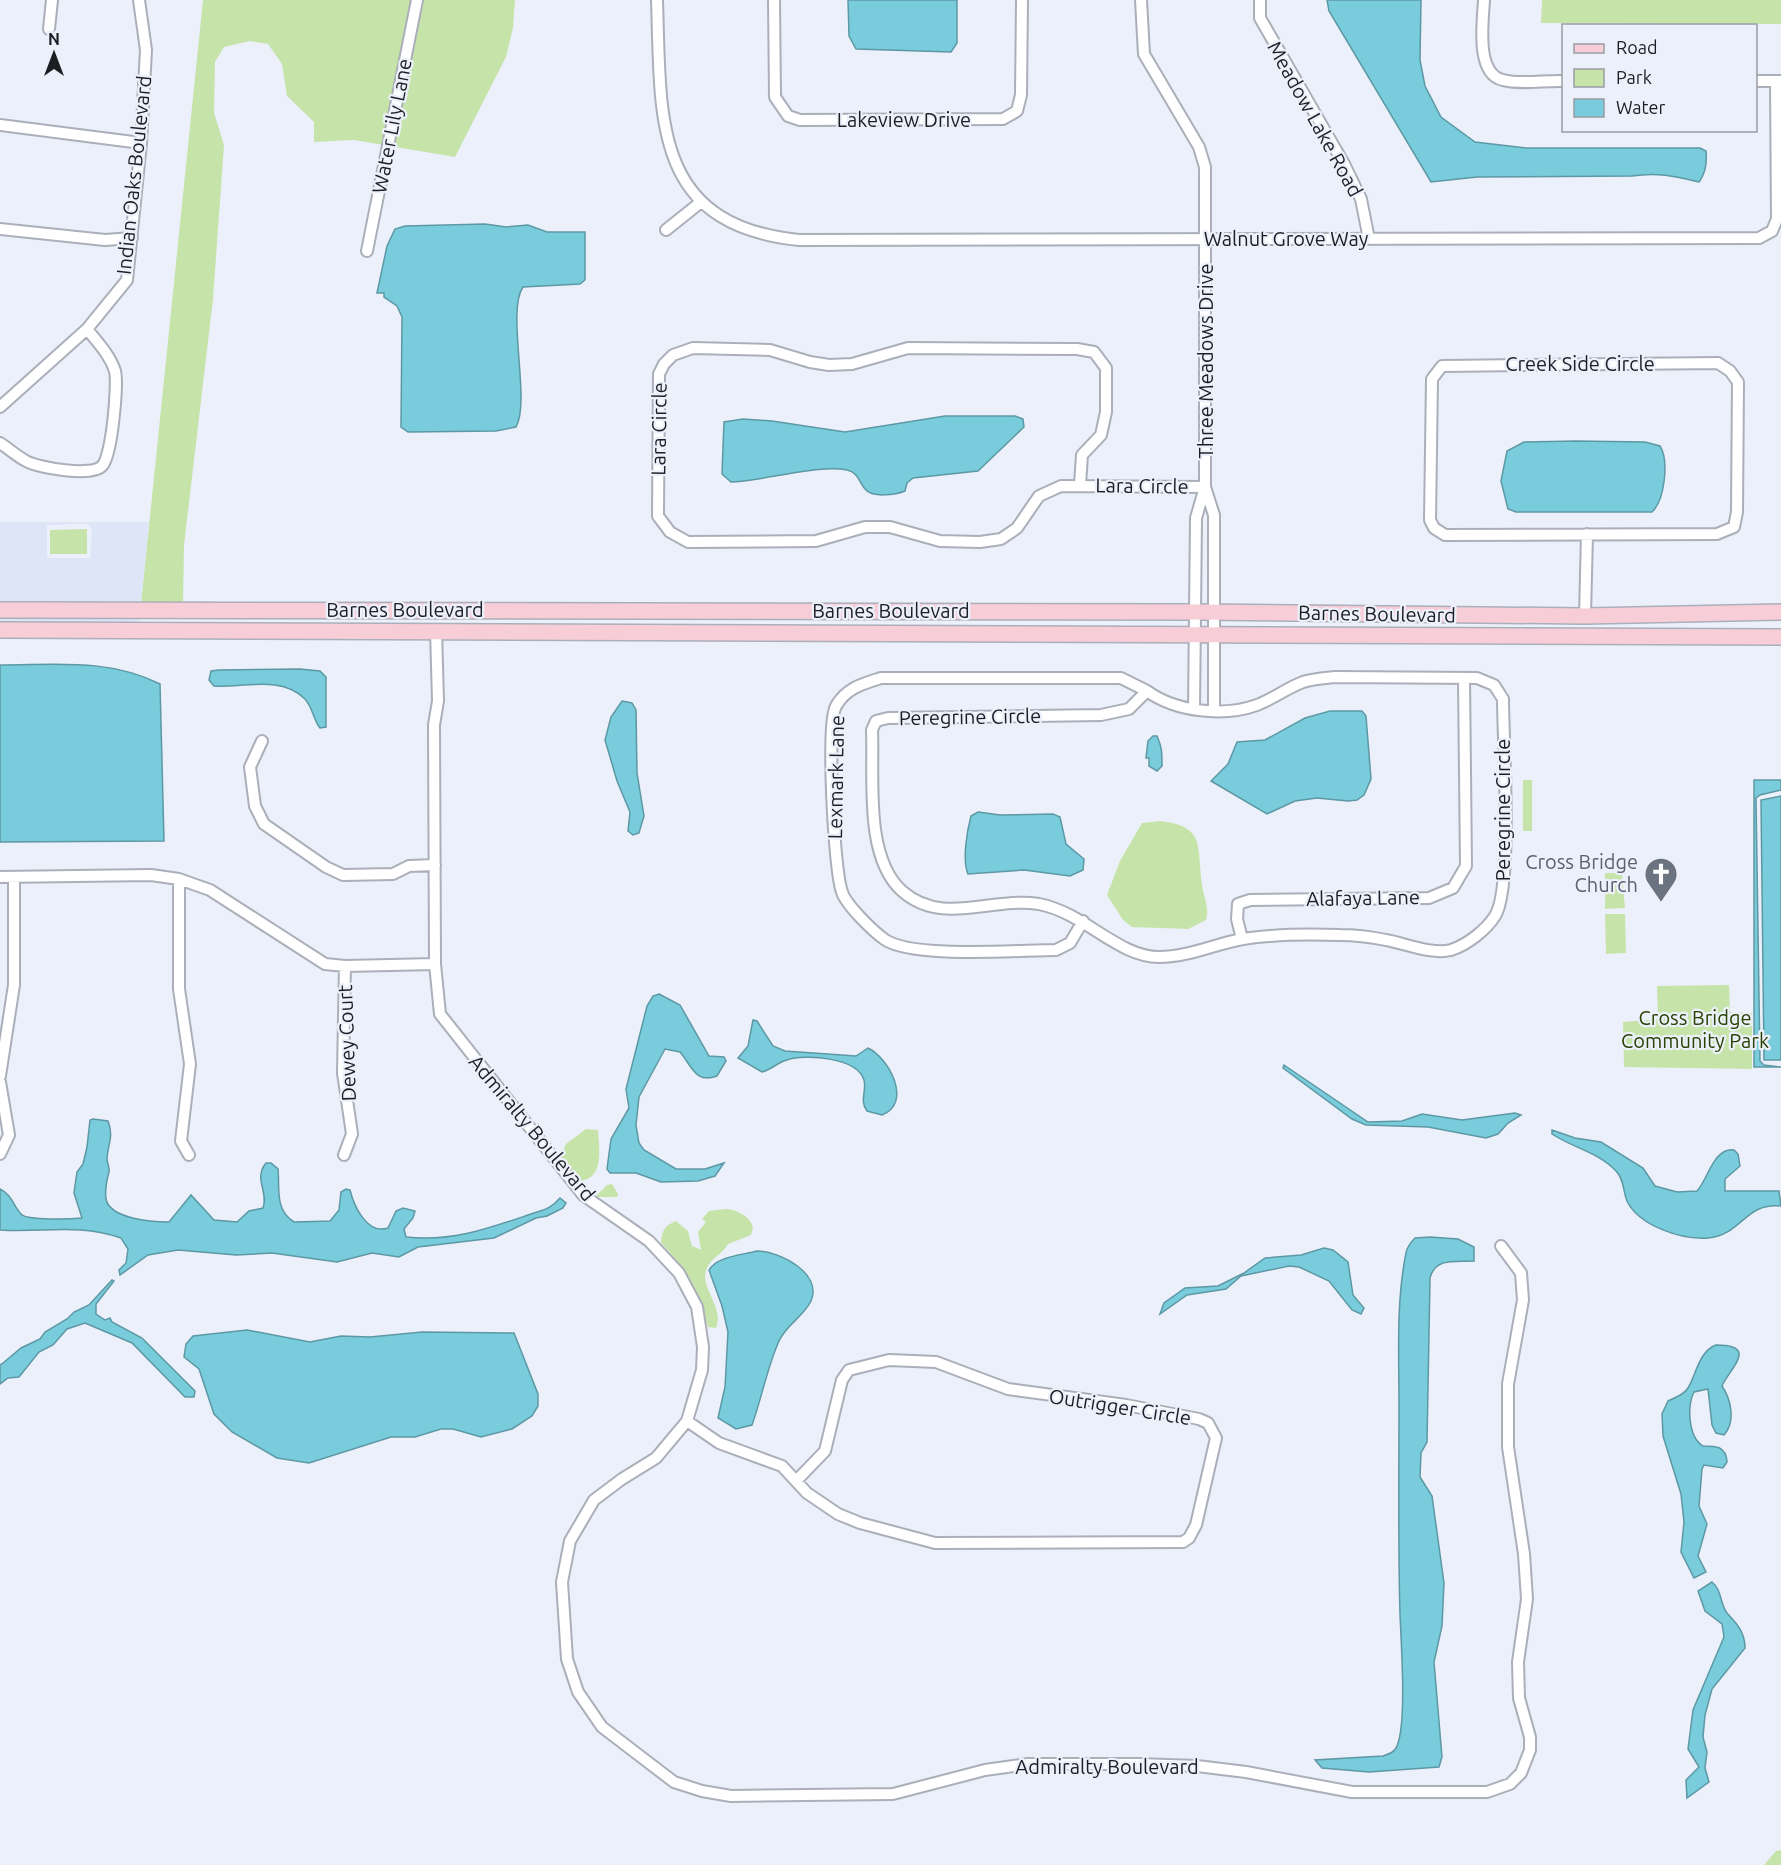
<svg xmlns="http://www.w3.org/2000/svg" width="1781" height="1865" font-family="Ubuntu,sans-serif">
<rect width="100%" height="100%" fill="#ecf0fb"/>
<path fill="#dee5f7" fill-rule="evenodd" d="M 0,522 L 149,522 L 141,604 L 0,604 ZM 87,524 L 92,529 L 90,558 L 47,558 L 47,525 Z
M 0,616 L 139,616 L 139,624 L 0,624 Z"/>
<path fill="#c6e4a9" d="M 203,0 L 515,0 L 513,28 L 506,57 L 455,157 L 354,140 L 314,142 L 314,122 L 287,96 L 282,64 L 268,44 L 250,41 L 224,47 L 215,62 L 214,113 L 224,145 L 213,299 L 184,545 L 183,604 L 141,604 Z
M 1542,0 L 1781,0 L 1781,24 L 1541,23 Z
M 87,529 L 87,554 L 50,554 L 50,530 Z
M 1523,780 L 1532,780 L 1532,831 L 1523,831 Z
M 1160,821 C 1206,826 1197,847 1202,884 C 1203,896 1210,908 1206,920 L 1188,929 L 1132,927 L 1123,920 L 1107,895 L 1120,861 L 1142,823 Z
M 1605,873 L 1622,873 L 1625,908 L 1605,909 Z
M 1605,914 L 1625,914 L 1626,953 L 1606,954 Z
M 1729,985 L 1730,1012 L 1752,1013 L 1752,1069 L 1624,1067 L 1623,1022 L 1658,1019 L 1657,986 Z
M 586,1129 L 598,1130 C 599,1148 605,1179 579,1181 L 561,1157 L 566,1144 Z
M 612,1184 L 618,1194 L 617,1197 L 595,1197 L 607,1185 Z
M 726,1209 C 737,1210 749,1215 753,1227 L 751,1235 L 728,1244 C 722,1255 712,1257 707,1268 C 698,1287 725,1307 716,1328 L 708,1327 C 699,1293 686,1268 661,1243 C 662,1231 664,1226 676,1221 L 688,1231 L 692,1246 L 701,1250 L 698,1232 L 706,1222 L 702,1219 L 709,1211 Z
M 1781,1850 L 1781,1865 L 1764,1865 L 1776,1851 Z"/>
<path fill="#78ccdb" stroke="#5d98a4" stroke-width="1.5" d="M 848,0 L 957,0 L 957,43 L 951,52 L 856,49 L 849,36 Z
M 1327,0 L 1421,0 L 1420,60 L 1425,86 L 1441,117 L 1475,142 L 1526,148 L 1700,148 L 1706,151 C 1707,162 1706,173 1699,182 C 1674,176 1657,172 1632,176 L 1477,177 L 1431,182 L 1329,11 Z
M 485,224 L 506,227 L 528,225 L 547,232 L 585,232 L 585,280 L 580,284 L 523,287 C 506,311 531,401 516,427 L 496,431 L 408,432 L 401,427 L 402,317 L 397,306 L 384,297 L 384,293 L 377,293 L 387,246 L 395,229 L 405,226 Z
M 945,416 L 1015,416 L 1023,419 L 1024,427 L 978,471 L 913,478 L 907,483 L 905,491 C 896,495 872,498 865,489 C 859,482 858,472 847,470 C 820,464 762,481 731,482 L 722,474 L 724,422 L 743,419 L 772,421 L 845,432 Z
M 1576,441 L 1645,442 L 1660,446 C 1669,460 1665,500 1652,512 L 1516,512 L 1508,509 L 1501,481 L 1507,451 L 1524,442 Z
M 0,665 C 56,665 108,658 160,684 L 164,841 L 0,842 Z
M 300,669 L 320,671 L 326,677 L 326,727 L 320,728 C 313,719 313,708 305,699 C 281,675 243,688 214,686 L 209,680 L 211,671 L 219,670 Z
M 622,701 L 632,703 L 636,710 L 637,773 L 644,816 L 639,833 L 633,835 L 628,831 L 630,812 L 617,781 L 605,740 L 611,717 Z
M 1330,711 L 1362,711 L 1366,716 L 1371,779 L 1364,795 L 1357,800 L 1348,801 L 1317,798 L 1295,801 L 1267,814 L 1211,781 L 1228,764 L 1237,742 L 1265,740 L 1305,718 Z
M 1153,736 L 1157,736 C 1162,747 1162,752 1162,766 L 1157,771 L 1149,766 L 1149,758 L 1146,758 L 1148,741 Z
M 1754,780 L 1781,780 L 1781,790 L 1760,795 L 1756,798 L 1760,1061 L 1764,1065 L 1781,1067 L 1754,1067 Z
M 1781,796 L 1781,1060 L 1764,1060 L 1761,800 Z
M 978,812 L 1000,815 L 1053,814 L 1060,817 L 1066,844 L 1084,859 L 1083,870 L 1070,876 L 1024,870 L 968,874 C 962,860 967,831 971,816 Z
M 659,994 L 680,1005 L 709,1056 L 724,1057 L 726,1061 L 717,1076 C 695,1084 692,1066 680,1052 L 665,1049 L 639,1097 L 636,1125 L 639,1143 L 644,1150 L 676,1169 L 705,1169 L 724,1163 L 715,1176 L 698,1181 L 661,1182 L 636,1173 L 610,1173 L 607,1169 L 611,1139 L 629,1108 L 626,1089 L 647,1006 L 653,996 Z
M 753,1020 L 757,1021 L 773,1046 L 785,1051 L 856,1056 L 868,1048 C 889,1058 913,1103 882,1115 L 867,1111 C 859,1101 867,1090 864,1080 C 857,1057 805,1054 787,1060 C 778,1062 771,1070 762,1072 L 738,1058 L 748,1046 Z
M 1284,1065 L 1368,1122 L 1402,1121 L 1422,1114 L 1462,1120 L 1515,1113 L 1521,1115 L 1508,1123 L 1498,1134 L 1486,1138 L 1428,1127 L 1366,1125 L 1352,1119 L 1283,1068 Z
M 93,1119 L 108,1121 C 114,1136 108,1144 107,1158 C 107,1163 110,1168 109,1172 C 107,1179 105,1191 106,1199 C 110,1219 152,1222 169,1222 L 191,1195 L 214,1220 L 237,1222 L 249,1211 L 263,1208 C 269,1192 253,1179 266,1163 L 271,1163 L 278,1169 C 280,1188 274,1209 294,1222 L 330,1221 L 339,1210 L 341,1192 L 346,1189 L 350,1190 C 354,1206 367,1235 388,1228 L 396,1211 L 403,1208 L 415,1211 L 413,1218 L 404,1229 L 406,1237 C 451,1242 487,1229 528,1215 C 542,1210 550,1210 560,1198 L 566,1203 L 563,1208 L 547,1216 L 536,1218 L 494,1238 L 418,1247 L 399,1257 L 372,1253 L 337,1262 L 272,1253 L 236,1255 L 178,1250 L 148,1255 L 120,1275 L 119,1270 L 126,1263 L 128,1249 L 121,1238 C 78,1223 43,1233 0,1230 L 0,1189 C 12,1195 13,1205 21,1214 C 27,1221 72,1219 82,1218 L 74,1193 L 77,1172 L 83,1164 L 87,1147 L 90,1120 Z
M 1552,1130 L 1575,1138 L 1601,1142 L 1643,1168 L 1655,1186 L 1677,1192 L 1697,1191 C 1708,1179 1714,1147 1734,1150 L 1738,1154 L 1740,1166 L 1725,1179 L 1725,1191 L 1779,1191 L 1781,1206 C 1745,1202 1742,1235 1708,1238 C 1682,1240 1639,1226 1627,1201 C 1623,1191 1624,1179 1616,1171 C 1598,1152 1573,1148 1552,1134 Z
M 1430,1237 L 1458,1239 L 1474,1247 L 1474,1261 C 1457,1262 1435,1257 1430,1278 L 1427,1442 L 1421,1453 L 1420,1477 L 1432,1496 L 1444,1583 L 1442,1626 L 1434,1662 L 1442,1757 L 1439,1767 L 1369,1772 L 1322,1768 L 1315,1760 L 1383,1756 C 1389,1754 1395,1752 1397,1746 C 1407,1723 1401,1642 1400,1614 C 1398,1544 1399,1474 1399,1404 C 1399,1355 1396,1302 1406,1253 C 1407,1247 1410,1243 1415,1238 Z
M 1324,1248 L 1333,1250 L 1348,1262 L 1353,1295 L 1364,1308 L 1361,1314 L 1352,1310 L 1329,1281 L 1299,1267 L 1289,1266 L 1241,1276 L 1226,1289 L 1187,1295 L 1160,1314 L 1164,1303 L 1185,1288 L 1218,1286 L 1244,1273 L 1265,1258 L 1301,1255 Z
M 757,1251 C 779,1251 823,1273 811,1301 C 804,1316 786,1325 779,1341 C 767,1368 762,1397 752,1425 L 736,1429 L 718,1418 L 725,1387 L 728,1332 L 722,1306 L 709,1270 C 717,1256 743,1255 757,1251 Z
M 112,1280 L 114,1281 L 96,1304 L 96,1314 L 105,1320 L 110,1318 L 112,1322 L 142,1338 L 195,1391 L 194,1397 L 185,1397 L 132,1343 L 85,1323 L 67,1329 L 53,1345 L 39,1352 L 19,1377 L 8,1378 L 0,1384 L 0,1365 L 3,1363 L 21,1348 L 40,1339 L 45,1332 L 67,1319 L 74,1312 L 89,1305 Z
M 247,1330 L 310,1342 L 341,1336 L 370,1337 L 422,1332 L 514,1333 L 538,1394 L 538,1406 L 532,1416 L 512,1429 L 481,1437 L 453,1429 L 441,1429 L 415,1437 L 391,1437 L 309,1463 L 277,1458 L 232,1432 L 214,1414 L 199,1369 L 184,1357 L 186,1344 L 193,1336 Z
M 1716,1345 C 1760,1345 1729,1369 1722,1386 C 1731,1399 1736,1422 1724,1435 L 1716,1433 L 1712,1425 L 1708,1389 L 1694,1392 C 1687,1406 1688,1437 1703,1446 C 1716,1446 1726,1446 1727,1462 L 1723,1468 L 1704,1465 L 1702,1469 L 1699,1506 L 1707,1524 L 1698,1556 L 1706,1572 L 1694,1578 L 1681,1552 L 1684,1522 L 1681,1494 L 1663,1436 L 1662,1414 L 1668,1401 C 1675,1397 1683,1396 1688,1388 C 1696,1375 1699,1351 1716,1345 Z
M 1712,1582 C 1722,1590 1720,1604 1727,1613 C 1737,1624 1745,1632 1745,1648 L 1712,1689 L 1705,1715 L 1703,1737 L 1707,1752 L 1705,1768 L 1709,1782 L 1687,1798 L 1686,1780 L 1699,1767 L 1688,1749 L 1693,1710 L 1724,1637 L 1722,1624 L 1705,1611 L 1698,1591 Z"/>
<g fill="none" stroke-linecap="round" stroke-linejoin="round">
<g stroke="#abafb9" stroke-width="14">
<path id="street" d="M 657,0 C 661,117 651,225 799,240 L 1759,238 L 1772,231 L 1777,219 L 1776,81
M 774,0 L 775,97 L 788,116 L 800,120 L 1003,119 L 1017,111 L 1021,95 L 1022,0
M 1141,0 L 1144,54 L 1199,147 L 1205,167 L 1205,487 L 1196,518 L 1194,709
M 1260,0 L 1260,18 L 1344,164 L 1361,199 L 1369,239
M 1484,0 C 1483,21 1475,74 1503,80 C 1521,85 1545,80 1564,81
M 49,29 L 52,0
M 1756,81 L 1781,81
M 0,125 L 141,143
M 0,229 L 105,240 L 132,238
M 666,230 L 701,202
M 367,251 L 417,0
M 1718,363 L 1730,371 L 1738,382 L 1737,512 L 1734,527 L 1717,534 L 1445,535 L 1434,528 L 1430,520 L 1432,379 L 1442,366 Z
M 0,407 L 87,329 L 127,280 L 141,143 L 146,50 L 139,0
M 0,443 C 9,449 17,456 26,461 C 39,468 92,477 102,466 C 112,457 118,384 115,371 C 110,355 98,343 87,329
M 1080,485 L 1082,455 L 1101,435 L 1106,412 L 1106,368 L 1094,352 L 1077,349 L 908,348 L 852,364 L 829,365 L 810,362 L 770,350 L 693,348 L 673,355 L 664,364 L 659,374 L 658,516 L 670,532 L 688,542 L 816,541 L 865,527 L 890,527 L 940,541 L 980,542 L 1001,539 L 1017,528 L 1039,496 L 1061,486 L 1205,487
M 1205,487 L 1214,515 L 1214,709
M 1585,616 L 1587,534
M 436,630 L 438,701 L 434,725 L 435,964 L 440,1014 L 583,1195 L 649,1241 L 679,1273 L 697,1307 L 703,1347 L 702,1370 L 687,1421 L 656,1458 L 622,1479 L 594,1500 L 570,1541 L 562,1582 L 567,1659 L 578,1692 L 602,1727 L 674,1782 L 702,1791 L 731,1796 L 893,1794 L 985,1770 L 1028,1764 L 1138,1764 L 1197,1766 L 1246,1772 L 1352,1792 L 1487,1792 L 1510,1784 L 1521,1773 L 1530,1750 L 1530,1737 L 1519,1698 L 1518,1662 L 1527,1599 L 1524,1554 L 1508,1447 L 1508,1384 L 1523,1300 L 1521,1273 L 1501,1246
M 1335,677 L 1477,678 L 1494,685 L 1503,699 C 1503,740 1513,888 1495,916 C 1486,930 1467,945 1451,950 C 1432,955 1404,943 1386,940 C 1371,937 1355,935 1340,935 C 1308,934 1274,934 1243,939 C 1214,944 1189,957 1159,957 C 1118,957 1085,913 1039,904 C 992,896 943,927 902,891 C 864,857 874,778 872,730 L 876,721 L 888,718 L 1101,715 L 1129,709 L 1147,691 C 1176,712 1224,717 1257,705 C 1273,699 1287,688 1303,682 C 1313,679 1325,678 1335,677 Z
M 262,741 L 250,767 L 255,806 L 264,824 L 326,867 L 343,875 L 393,874 L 409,866 L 435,865
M 0,877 L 151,875 L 179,879 L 210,890 L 325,964 L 345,966 L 435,964
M 179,879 L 179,989 L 190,1064 L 181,1141 L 189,1155
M 1083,921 L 1070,943 L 1056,950 C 1019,950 911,959 884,939 C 873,931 846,905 842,892 C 834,871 826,723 836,706 C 846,688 862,684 881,678 L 1121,678 L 1147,691
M 1242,939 L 1237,919 L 1238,904 L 1250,900 L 1429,898 L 1453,888 L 1466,866 L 1464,678
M 0,1076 L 14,985 L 14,877
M 0,1082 L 9,1135 L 0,1154
M 344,1155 L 352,1134 L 343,1073 L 345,966
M 687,1421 L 719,1443 L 782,1466 L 807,1493 L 838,1514 L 860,1523 L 935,1543 L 1183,1542 L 1189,1538 L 1196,1525 L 1216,1438 L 1208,1423 L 1199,1419 L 1126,1405 L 1008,1389 L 936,1362 L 889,1360 L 849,1370 L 842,1380 L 825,1451 L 797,1480"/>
</g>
<g stroke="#abafb9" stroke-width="18">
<path id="secondary" d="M 0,610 L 1197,612 L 1585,616 L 1781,612
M 0,630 L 1781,637"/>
</g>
<use href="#street" stroke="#fff" stroke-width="10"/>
<use href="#secondary" stroke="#f7ced8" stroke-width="15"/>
</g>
<defs>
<g id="church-pin" transform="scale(1.725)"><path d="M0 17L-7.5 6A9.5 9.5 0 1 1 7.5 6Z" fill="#6b7280" stroke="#ecf0fb"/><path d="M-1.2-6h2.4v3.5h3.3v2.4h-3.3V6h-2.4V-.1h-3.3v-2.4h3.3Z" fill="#fff"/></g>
</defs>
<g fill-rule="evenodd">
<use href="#church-pin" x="1661" y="874"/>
</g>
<g text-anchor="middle" stroke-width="4.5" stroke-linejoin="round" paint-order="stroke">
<g font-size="20" fill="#1d1e22" stroke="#ecf0fb">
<text transform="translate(1315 119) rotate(61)" y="7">Meadow Lake Road</text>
<text x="904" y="127">Lakeview Drive</text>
<text transform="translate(392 126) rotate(-79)" y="7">Water Lily Lane</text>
<text transform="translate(134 175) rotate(-84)" y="7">Indian Oaks Boulevard</text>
<text x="1286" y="246">Walnut Grove Way</text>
<text transform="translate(1206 361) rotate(-90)" y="7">Three Meadows Drive</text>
<text x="1580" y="371">Creek Side Circle</text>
<text transform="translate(659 429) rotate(-89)" y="7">Lara Circle</text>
<text transform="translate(1142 486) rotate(1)" y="7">Lara Circle</text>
<text x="405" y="617">Barnes Boulevard</text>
<text x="891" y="618">Barnes Boulevard</text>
<text transform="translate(1377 614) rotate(1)" y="7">Barnes Boulevard</text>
<text transform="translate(970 717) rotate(-1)" y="7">Peregrine Circle</text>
<text transform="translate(836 777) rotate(-89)" y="7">Lexmark Lane</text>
<text transform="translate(1503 810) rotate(-90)" y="7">Peregrine Circle</text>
<text transform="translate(1363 898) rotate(-1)" y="7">Alafaya Lane</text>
<text transform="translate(347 1043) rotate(-92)" y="7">Dewey Court</text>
<text transform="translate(532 1128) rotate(50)" y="7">Admiralty Boulevard</text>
<text transform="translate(1120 1407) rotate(9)" y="7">Outrigger Circle</text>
<text x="1107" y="1774">Admiralty Boulevard</text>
</g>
<g font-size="20" fill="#5b616d" stroke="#ecf0fb" text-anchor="end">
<text x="1638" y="869">Cross Bridge<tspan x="1638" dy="23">Church</tspan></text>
</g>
<g font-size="20" fill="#294201" stroke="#ecf0fb">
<text x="1695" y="1025">Cross Bridge<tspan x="1695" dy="23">Community Park</tspan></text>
</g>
</g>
<rect x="1562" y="24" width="195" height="108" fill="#ecf0fb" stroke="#999ca4" stroke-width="1.5"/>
<rect x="1574" y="44" width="30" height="9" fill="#f7ced8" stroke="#999ca4" stroke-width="1.5"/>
<text x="1616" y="54" font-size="18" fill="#1d1e22">Road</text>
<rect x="1574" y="69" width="30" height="18" fill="#c6e4a9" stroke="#999ca4" stroke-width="1.5"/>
<text x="1616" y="84" font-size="18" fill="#1d1e22">Park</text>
<rect x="1574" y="99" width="30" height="18" fill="#78ccdb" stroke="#999ca4" stroke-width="1.5"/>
<text x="1616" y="114" font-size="18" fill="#1d1e22">Water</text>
<g transform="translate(54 54)" stroke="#ecf0fb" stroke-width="4.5" paint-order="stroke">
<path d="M0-4.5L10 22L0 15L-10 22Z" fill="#1d1e22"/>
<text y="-9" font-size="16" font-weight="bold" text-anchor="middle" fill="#1d1e22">N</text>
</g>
</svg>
